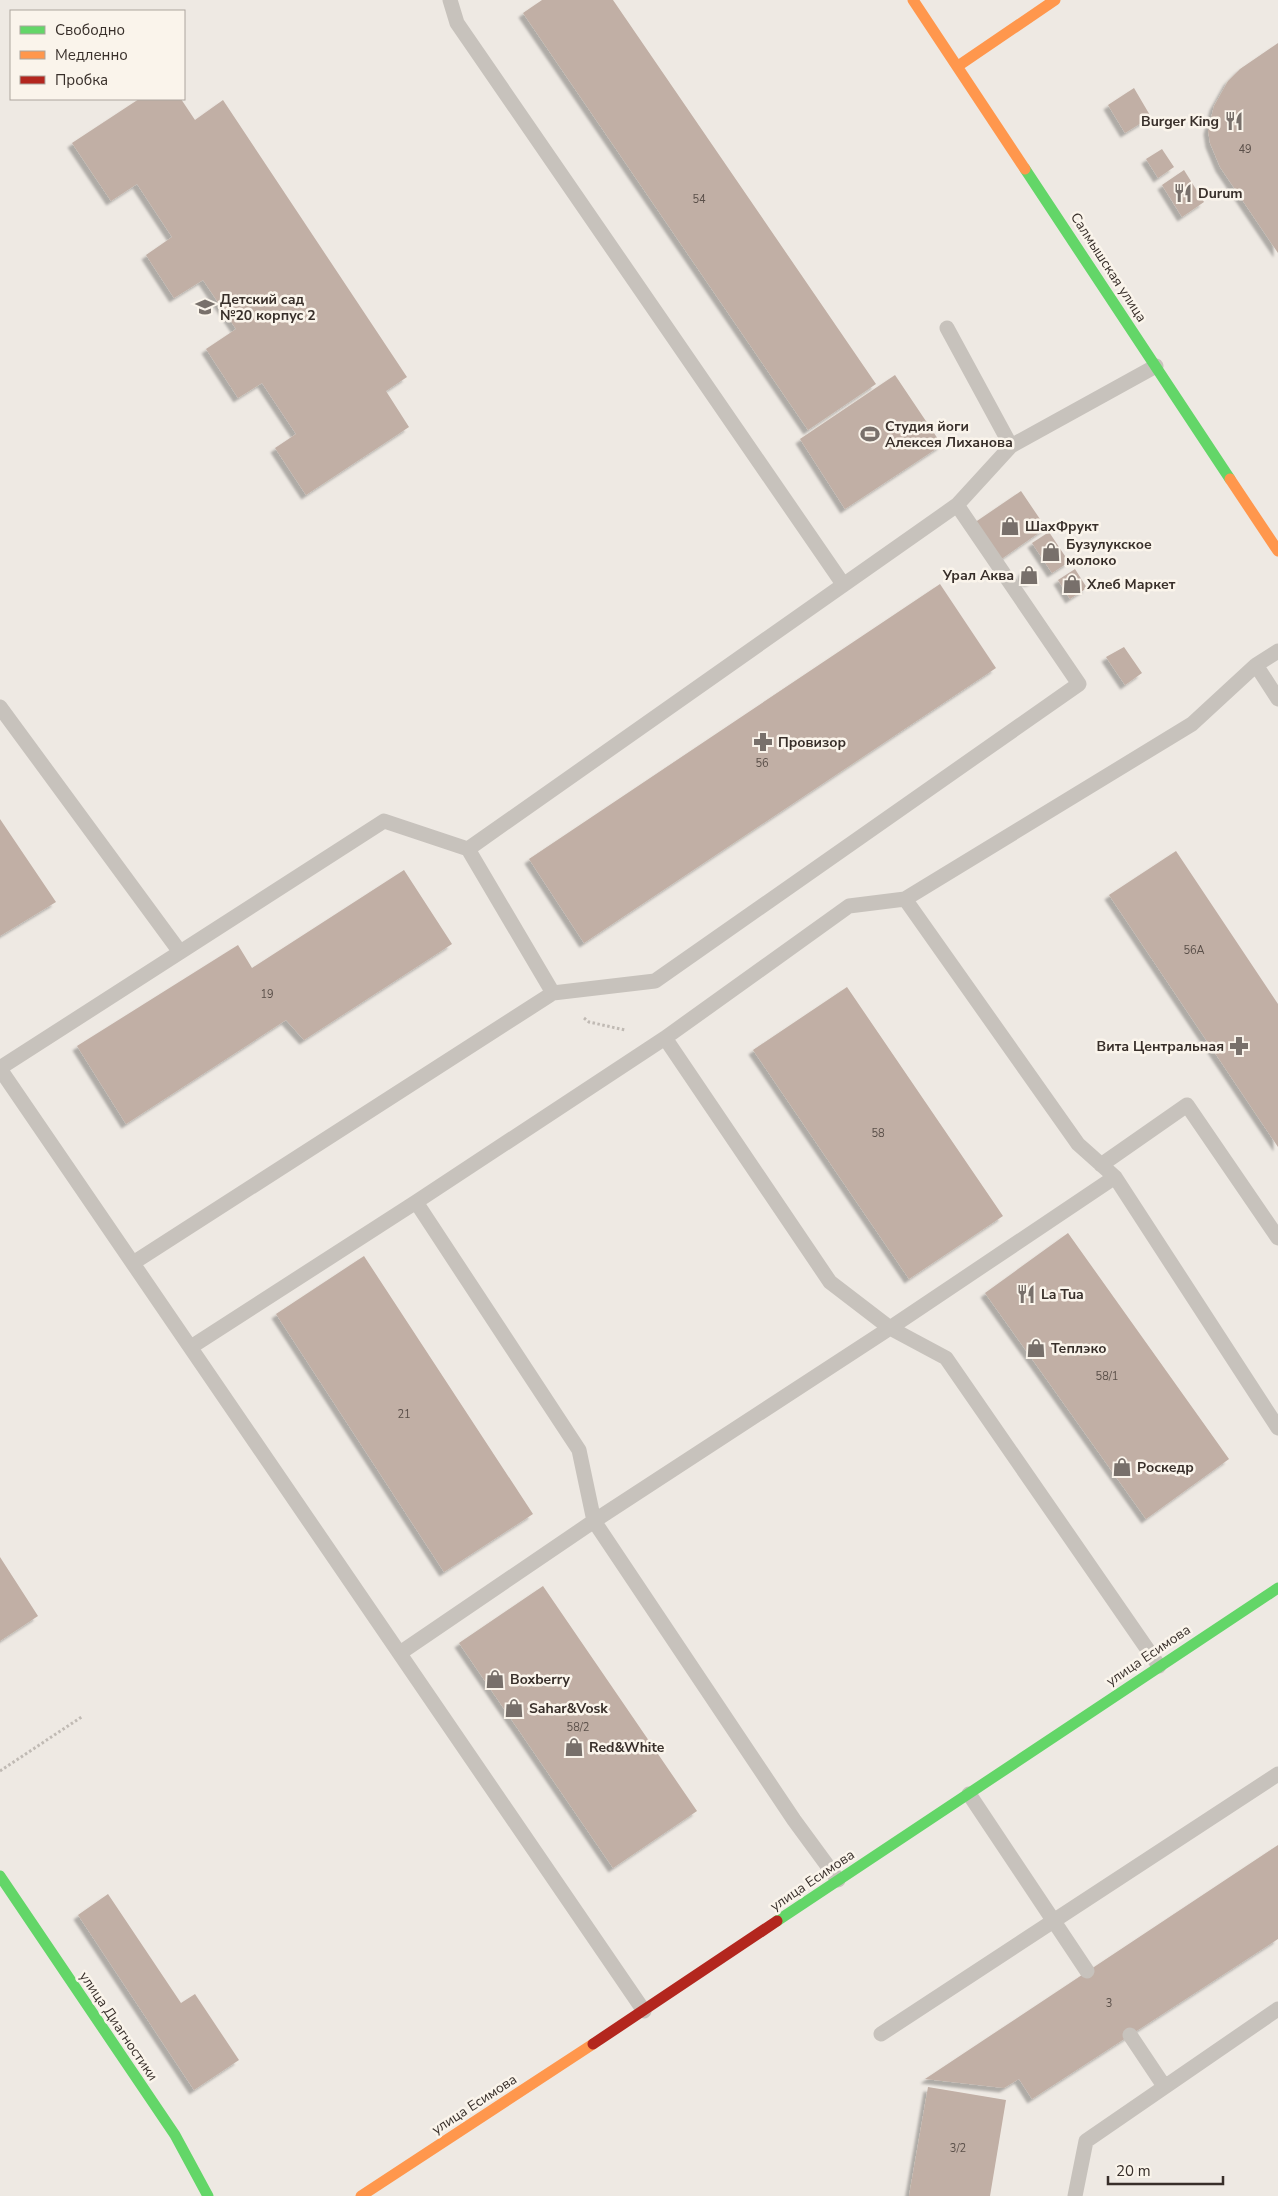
<svg xmlns="http://www.w3.org/2000/svg" width="1278" height="2196" font-family="'Nunito Sans',sans-serif">
<defs>
<filter id="shadow"><feDropShadow dx="-4.5" dy="4.5" stdDeviation="1" flood-color="#0004"/></filter>
</defs>
<rect width="100%" height="100%" fill="#eee9e3"/>
<path fill="#c1afa5" filter="url(#shadow)" d="M 542,0 L 613,0 L 876,384 L 808,430 L 523,13 Z
M 1278,43 L 1278,253 L 1220,167 L 1210,143 L 1208,130 L 1214,106 L 1228,81 L 1240,69 Z
M 1134,88 L 1151,117 L 1125,133 L 1108,105 Z
M 139,99 L 181,99 L 195,120 L 223,100 L 407,377 L 386,391 L 409,427 L 306,495 L 275,448 L 296,434 L 262,383 L 238,398 L 206,349 L 236,329 L 203,280 L 174,298 L 146,255 L 172,237 L 137,184 L 111,201 L 72,143 Z
M 1162,149 L 1174,167 L 1158,178 L 1146,159 Z
M 1184,170 L 1204,202 L 1182,217 L 1162,185 Z
M 895,375 L 942,445 L 845,509 L 800,439 Z
M 1021,491 L 1046,528 L 1000,560 L 974,523 Z
M 1049,532 L 1069,562 L 1052,573 L 1032,543 Z
M1022 575a7 7 0 1 1 14 0a7 7 0 1 1-14 0Z
M 1075,569 L 1087,588 L 1070,599 L 1058,580 Z
M 940,584 L 996,668 L 584,943 L 529,859 Z
M 1124,647 L 1142,673 L 1125,685 L 1106,657 Z
M 0,819 L 56,902 L 0,936 Z
M 1176,851 L 1278,1004 L 1278,1147 L 1109,895 Z
M 404,870 L 452,944 L 304,1040 L 286,1020 L 126,1124 L 77,1046 L 238,945 L 252,968 Z
M 847,987 L 1003,1216 L 909,1279 L 753,1050 Z
M 1068,1233 L 1229,1459 L 1146,1519 L 985,1293 Z
M 364,1256 L 533,1514 L 444,1572 L 276,1314 Z
M 0,1557 L 38,1616 L 0,1641 Z
M 543,1586 L 697,1811 L 613,1868 L 459,1643 Z
M 1278,1845 L 1278,1939 L 1032,2099 L 1019,2079 L 1004,2088 L 925,2079 Z
M 108,1894 L 181,2003 L 195,1994 L 239,2060 L 194,2090 L 78,1915 Z
M 928,2087 L 1006,2100 L 990,2196 L 909,2196 Z"/>
<g fill="none" stroke-linecap="round" stroke-linejoin="round">
<path stroke="#c0bab4" stroke-width="3" stroke-dasharray="2.5 2.5" stroke-linecap="butt" d="M 584,1018 L 589,1022 L 625,1030
M 0,1771 L 83,1716"/>
<path stroke="#c7c2bc" stroke-width="15" d="M 450,0 L 457,23 L 843,584
M 947,328 L 1011,446
M 1256,665 L 1278,699
M 0,707 L 180,952
M 905,899 L 1192,724 L 1256,665 L 1278,651
M 553,993 L 655,981 L 1079,684 L 957,505
M 665,1038 L 830,1282 L 890,1328 L 1115,1177
M 0,1068 L 384,821 L 468,849 L 957,505 L 1011,446 L 1156,366
M 0,1069 L 644,2011
M 1101,1165 L 1187,1105 L 1278,1238
M 416,1202 L 579,1450 L 594,1521 L 794,1820 L 838,1880
M 133,1263 L 553,993 L 468,849
M 191,1347 L 416,1202 L 665,1038 L 849,906 L 905,899 L 1078,1144 L 1115,1177 L 1278,1428
M 400,1653 L 594,1521 L 890,1328 L 946,1358 L 1159,1666
M 969,1794 L 1087,1971
M 881,2034 L 1278,1774
M 1130,2035 L 1164,2086
M 1075,2196 L 1086,2141 L 1278,2009"/>
<path stroke="#63d668" stroke-width="11" d="M 1025,169 L 1230,479
M 0,1876 L 175,2135 L 208,2196
M 777,1921 L 1278,1588"/>
<path stroke="#ff974d" stroke-width="11" d="M 913,0 L 1025,169
M 958,66 L 1055,0
M 1230,479 L 1278,551
M 361,2196 L 593,2044"/>
<path stroke="#b3261e" stroke-width="11" d="M 593,2044 L 777,1921"/>
</g>
<defs>
<g id="restaurant-bare" transform="scale(1.5)"><path d="M-5-6h1v4h1v-4h1v4h1v-4h1v5L-1.5 .5V6h-2V.5L-5-1ZM5-6V6H3V1.5H1.5Q1.5-4 5-6Z" fill="#78706b" stroke="#faf4eb" stroke-width="2.5" paint-order="stroke"/></g>
<g id="school-bare" transform="scale(1.5)"><path d="M0-5L7-2L0 1L-7-2ZM-4 1L0 2.5L4 1V4Q0 6-4 4Z" fill="#78706b" stroke="#faf4eb" stroke-width="2.5" paint-order="stroke"/></g>
<g id="stadium-bare" transform="scale(1.5)"><path d="M0-5a6.5 5 0 1 0 0 10a6.5 5 0 1 0 0-10ZM-3.5-1.8h7v3.6h-7Z" fill="#78706b" stroke="#faf4eb" stroke-width="2.5" paint-order="stroke"/></g>
<g id="shop-bare" transform="scale(1.5)"><path d="M-5-2.5h2.3a2.7 3.5 0 0 1 5.4 0H5L5.5 6h-11ZM-1.5-2.5h3a1.5 2.3 0 0 0-3 0Z" fill="#78706b" stroke="#faf4eb" stroke-width="2.5" paint-order="stroke"/></g>
<g id="pharmacy-bare" transform="scale(1.5)"><path d="M-2-6h4v4h4v4h-4v4h-4v-4h-4v-4h4Z" fill="#78706b" stroke="#faf4eb" stroke-width="2.5" paint-order="stroke"/></g>
</defs>
<g fill-rule="evenodd">
<use href="#restaurant-bare" x="1234" y="121"/>
<use href="#restaurant-bare" x="1183" y="193"/>
<use href="#school-bare" x="205" y="307"/>
<use href="#stadium-bare" x="870" y="434"/>
<use href="#shop-bare" x="1010" y="526"/>
<use href="#shop-bare" x="1051" y="552"/>
<use href="#shop-bare" x="1029" y="575"/>
<use href="#shop-bare" x="1072" y="584"/>
<use href="#pharmacy-bare" x="763" y="742"/>
<use href="#pharmacy-bare" x="1239" y="1046"/>
<use href="#restaurant-bare" x="1026" y="1294"/>
<use href="#shop-bare" x="1036" y="1348"/>
<use href="#shop-bare" x="1122" y="1467"/>
<use href="#shop-bare" x="495" y="1679"/>
<use href="#shop-bare" x="514" y="1708"/>
<use href="#shop-bare" x="574" y="1747"/>
</g>
<g text-anchor="middle" stroke-width="5" stroke-linejoin="round" paint-order="stroke">
<g font-size="11" fill="#5a4f49">
<text x="1245" y="153">49</text>
<text x="699" y="203">54</text>
<text x="762" y="767">56</text>
<text x="1194" y="954">56А</text>
<text x="267" y="998">19</text>
<text x="878" y="1137">58</text>
<text x="1107" y="1380">58/1</text>
<text x="404" y="1418">21</text>
<text x="578" y="1731">58/2</text>
<text x="1109" y="2007">3</text>
<text x="958" y="2152">3/2</text>
</g>
<g font-size="14" font-weight="bold" fill="#382f2a" stroke="#faf4eb" text-anchor="start">
<text x="1219" y="126" text-anchor="end">Burger King</text>
<text x="1198" y="198">Durum</text>
<text x="220" y="304">Детский сад<tspan x="220" dy="16">№20 корпус 2</tspan></text>
<text x="885" y="431">Студия йоги<tspan x="885" dy="16">Алексея Лиханова</tspan></text>
<text x="1025" y="531">ШахФрукт</text>
<text x="1066" y="549">Бузулукское<tspan x="1066" dy="16">молоко</tspan></text>
<text x="1014" y="580" text-anchor="end">Урал Аква</text>
<text x="1087" y="589">Хлеб Маркет</text>
<text x="778" y="747">Провизор</text>
<text x="1224" y="1051" text-anchor="end">Вита Центральная</text>
<text x="1041" y="1299">La Tua</text>
<text x="1051" y="1353">Теплэко</text>
<text x="1137" y="1472">Роскедр</text>
<text x="510" y="1684">Boxberry</text>
<text x="529" y="1713">Sahar&amp;Vosk</text>
<text x="589" y="1752">Red&amp;White</text>
</g>
<g font-size="14" fill="#382f2a" stroke="#faf4eb">
<text transform="translate(1109 267) rotate(57)" y="5">Салмышская улица</text>
<text transform="translate(1148 1655) rotate(-34)" y="5">улица Есимова</text>
<text transform="translate(812 1880) rotate(-34)" y="5">улица Есимова</text>
<text transform="translate(119 2026) rotate(56)" y="5">улица Диагностики</text>
<text transform="translate(474 2104) rotate(-33)" y="5">улица Есимова</text>
</g>
</g>
<rect x="10" y="10" width="175" height="90" fill="#faf4eb" stroke="#aca59e"/>
<rect x="20" y="26" width="25" height="8" fill="#63d668" stroke="#aca59e"/>
<text x="55" y="35" font-size="15" fill="#382f2a">Свободно</text>
<rect x="20" y="51" width="25" height="8" fill="#ff974d" stroke="#aca59e"/>
<text x="55" y="60" font-size="15" fill="#382f2a">Медленно</text>
<rect x="20" y="76" width="25" height="8" fill="#b3261e" stroke="#aca59e"/>
<text x="55" y="85" font-size="15" fill="#382f2a">Пробка</text>
<path d="M1108 2176v8h115v-8" fill="none" stroke="#382f2a" stroke-width="2.5"/>
<text x="1116" y="2176" font-size="15" fill="#382f2a" stroke="#faf4eb" stroke-width="4" paint-order="stroke">20 m</text>
</svg>
